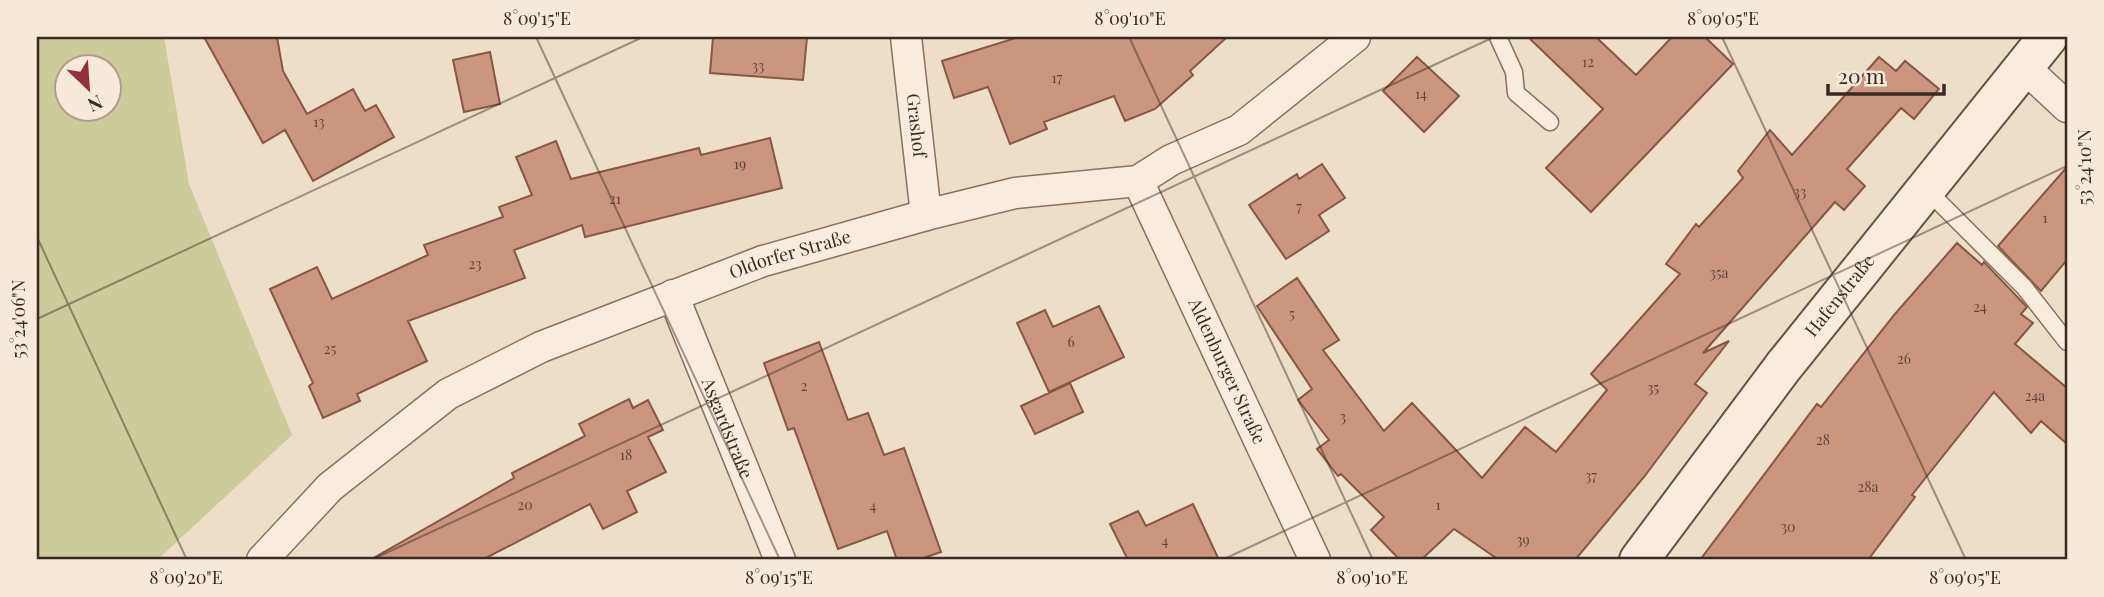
<svg xmlns="http://www.w3.org/2000/svg" width="2104" height="597" font-family="'Playfair Display',serif">
<rect width="100%" height="100%" fill="#eddec8"/>
<path fill="#cbcb9c" fill-rule="evenodd" d="M 37,37 L 164,37 L 189,184 L 292,435 L 157,560 L 37,560 ZM 66,66 L 108,66 L 108,108 L 66,108 Z"/>
<path fill="#ca9680" stroke="#875744" stroke-width="2" d="M 204,37 L 277,37 L 283,71 L 307,114 L 353,89 L 365,111 L 376,105 L 394,137 L 313,181 L 285,130 L 263,143 Z
M 713,37 L 807,37 L 803,80 L 710,73 Z
M 1019,37 L 1227,37 L 1190,71 L 1193,75 L 1155,109 L 1125,121 L 1114,96 L 1044,122 L 1047,129 L 1010,144 L 988,87 L 954,98 L 942,61 Z
M 1528,37 L 1596,37 L 1636,75 L 1672,37 L 1705,37 L 1733,64 L 1591,212 L 1546,168 L 1603,109 Z
M 490,52 L 500,104 L 464,112 L 453,60 Z
M 1417,57 L 1459,96 L 1424,132 L 1383,91 Z
M 1879,57 L 1896,71 L 1905,61 L 1939,89 L 1914,119 L 1901,108 L 1847,169 L 1865,186 L 1844,210 L 1835,202 L 1703,353 L 1729,341 L 1695,384 L 1707,393 L 1644,477 L 1575,560 L 1499,560 L 1454,529 L 1421,560 L 1400,560 L 1371,530 L 1384,517 L 1341,474 L 1338,476 L 1317,449 L 1329,440 L 1298,400 L 1312,389 L 1257,306 L 1297,278 L 1339,340 L 1323,350 L 1384,431 L 1412,403 L 1482,478 L 1525,427 L 1556,452 L 1607,390 L 1591,374 L 1680,274 L 1666,264 L 1696,224 L 1699,227 L 1743,178 L 1738,171 L 1770,130 L 1792,155 Z
M 770,138 L 782,188 L 585,237 L 582,225 L 514,250 L 525,278 L 408,321 L 427,361 L 357,394 L 360,401 L 323,418 L 309,386 L 313,383 L 270,289 L 317,267 L 332,299 L 428,255 L 424,245 L 503,217 L 499,207 L 532,195 L 516,157 L 556,141 L 571,179 L 699,148 L 701,155 Z
M 1322,164 L 1345,198 L 1319,215 L 1329,231 L 1286,259 L 1249,205 L 1297,174 L 1299,179 Z
M 2067,167 L 2067,260 L 2041,291 L 1998,246 Z
M 1957,243 L 1982,265 L 1984,262 L 2027,307 L 2021,314 L 2033,323 L 2015,344 L 2067,388 L 2067,444 L 2041,421 L 2031,433 L 1994,392 L 1912,495 L 1915,497 L 1868,560 L 1700,560 L 1817,404 L 1821,407 L 1895,314 Z
M 1099,306 L 1124,357 L 1049,392 L 1017,323 L 1045,310 L 1053,327 Z
M 819,342 L 848,420 L 868,413 L 884,455 L 904,448 L 941,552 L 917,560 L 897,560 L 887,531 L 838,549 L 794,428 L 788,430 L 764,363 Z
M 1070,383 L 1083,412 L 1035,434 L 1021,406 Z
M 629,399 L 633,408 L 648,400 L 663,430 L 648,437 L 666,472 L 627,491 L 637,512 L 603,529 L 590,504 L 482,560 L 370,560 L 514,478 L 512,473 L 585,436 L 579,424 Z
M 1193,504 L 1219,560 L 1128,560 L 1110,524 L 1138,511 L 1146,526 Z"/>
<g fill="none" stroke-linecap="round" stroke-linejoin="round">
<g stroke="#89705e" stroke-width="19">
<path id="lane" d="M 1498,37 L 1514,72 L 1516,93 L 1550,122
M 1926,189 L 2024,287 L 2067,342"/>
</g>
<g stroke="#89705e" stroke-width="33">
<g id="street">
<path id="s1" d="M 906,37 L 926,215"/>
<path d="M 2024,67 L 2067,107"/>
<path id="s2" d="M 1138,181 L 1315,560"/>
<path id="s3" d="M 673,295 L 780,560"/>
<path id="s4" d="M 262,560 L 330,487 L 448,394 L 541,347 L 763,261 L 926,215 L 1015,193 L 1138,181 L 1171,160 L 1239,130 L 1355,37"/>
</g>
</g>
<g stroke="#6b5141" stroke-width="42">
<g id="secondary">
<path id="s5" d="M 1639,560 L 1783,367 L 2048,37"/>
</g>
</g>
<use href="#lane" stroke="#f8ecdc" stroke-width="16"/>
<use href="#street" stroke="#f8ecdc" stroke-width="30"/>
<use href="#secondary" stroke="#f8ecdc" stroke-width="38"/>
</g>
<path fill="none" stroke="#3a2a21" stroke-width="2" stroke-opacity="0.45" d="M 536,37 L 780,560M 1129,37 L 1373,560M 1722,37 L 1966,560M 37,237 L 187,560M 37,319 L 643,37M 371,560 L 1494,37M 1222,560 L 2067,166"/>
<g text-anchor="middle" stroke-width="7" stroke-linejoin="round" paint-order="stroke">
<g font-size="14" fill="#5e4539">
<text x="1588" y="67">12</text>
<text x="758" y="71">33</text>
<text x="1057" y="83">17</text>
<text x="1421" y="99">14</text>
<text x="319" y="127">13</text>
<text x="740" y="169">19</text>
<text x="1800" y="197">33</text>
<text x="615" y="204">21</text>
<text x="1299" y="212">7</text>
<text x="2045" y="223">1</text>
<text x="475" y="269">23</text>
<text x="1719" y="278">35a</text>
<text x="1980" y="312">24</text>
<text x="1292" y="319">5</text>
<text x="1071" y="347">6</text>
<text x="330" y="354">25</text>
<text x="1904" y="364">26</text>
<text x="804" y="391">2</text>
<text x="1653" y="393">35</text>
<text x="2035" y="401">24a</text>
<text x="1343" y="422">3</text>
<text x="1823" y="445">28</text>
<text x="626" y="460">18</text>
<text x="1591" y="481">37</text>
<text x="1868" y="492">28a</text>
<text x="525" y="510">20</text>
<text x="1438" y="510">1</text>
<text x="873" y="511">4</text>
<text x="1788" y="532">30</text>
<text x="1523" y="545">39</text>
<text x="1165" y="546">4</text>
</g>
<g font-size="18" fill="#3a2a21" stroke="#f5e9d8">
<text dy="6" stroke="none"><textPath href="#s1" startOffset="89">Grashof</textPath></text>
<text dy="6" stroke="none"><textPath href="#s4" startOffset="620">Oldorfer Straße</textPath></text>
<text dy="6" stroke="none"><textPath href="#s5" startOffset="332">Hafenstraße</textPath></text>
<text dy="6" stroke="none"><textPath href="#s2" startOffset="210">Aldenburger Straße</textPath></text>
<text dy="6" stroke="none"><textPath href="#s3" startOffset="144">Asgardstraße</textPath></text>
</g>
</g>
<rect width="2104" height="597" fill="none" stroke="#f5e9d8" stroke-width="77"/>
<g transform="translate(88 88) rotate(155)"><circle r="33" fill="#f5e9d8" stroke="#aa9d8f" stroke-width="2"/>
<path d="M0-5L12 26L0 18L-12 26Z" fill="#96303c"/>
<text y="-10" font-size="19" font-weight="bold" text-anchor="middle" fill="#3a2a21">N</text>
</g>
<path d="M1828 84v10h116v-10" fill="none" stroke="#3a2a21" stroke-width="3.5"/>
<text x="1838" y="84" font-size="21" fill="#3a2a21" stroke="#f5e9d8" stroke-width="5" paint-order="stroke">20 m</text>
<rect x="38" y="38" width="2028" height="520" fill="none" stroke="#3a2a21" stroke-width="2.5"/>
<g font-size="18" text-anchor="middle" fill="#3a2a21">
<text x="537" y="25">8°09'15"E</text>
<text x="1130" y="25">8°09'10"E</text>
<text x="1723" y="25">8°09'05"E</text>
<text transform="translate(2085 167) rotate(-90)" y="6">53°24'10"N</text>
<text transform="translate(19 319) rotate(-90)" y="6">53°24'06"N</text>
<text x="186" y="584">8°09'20"E</text>
<text x="779" y="584">8°09'15"E</text>
<text x="1372" y="584">8°09'10"E</text>
<text x="1965" y="584">8°09'05"E</text>
</g>
</svg>
